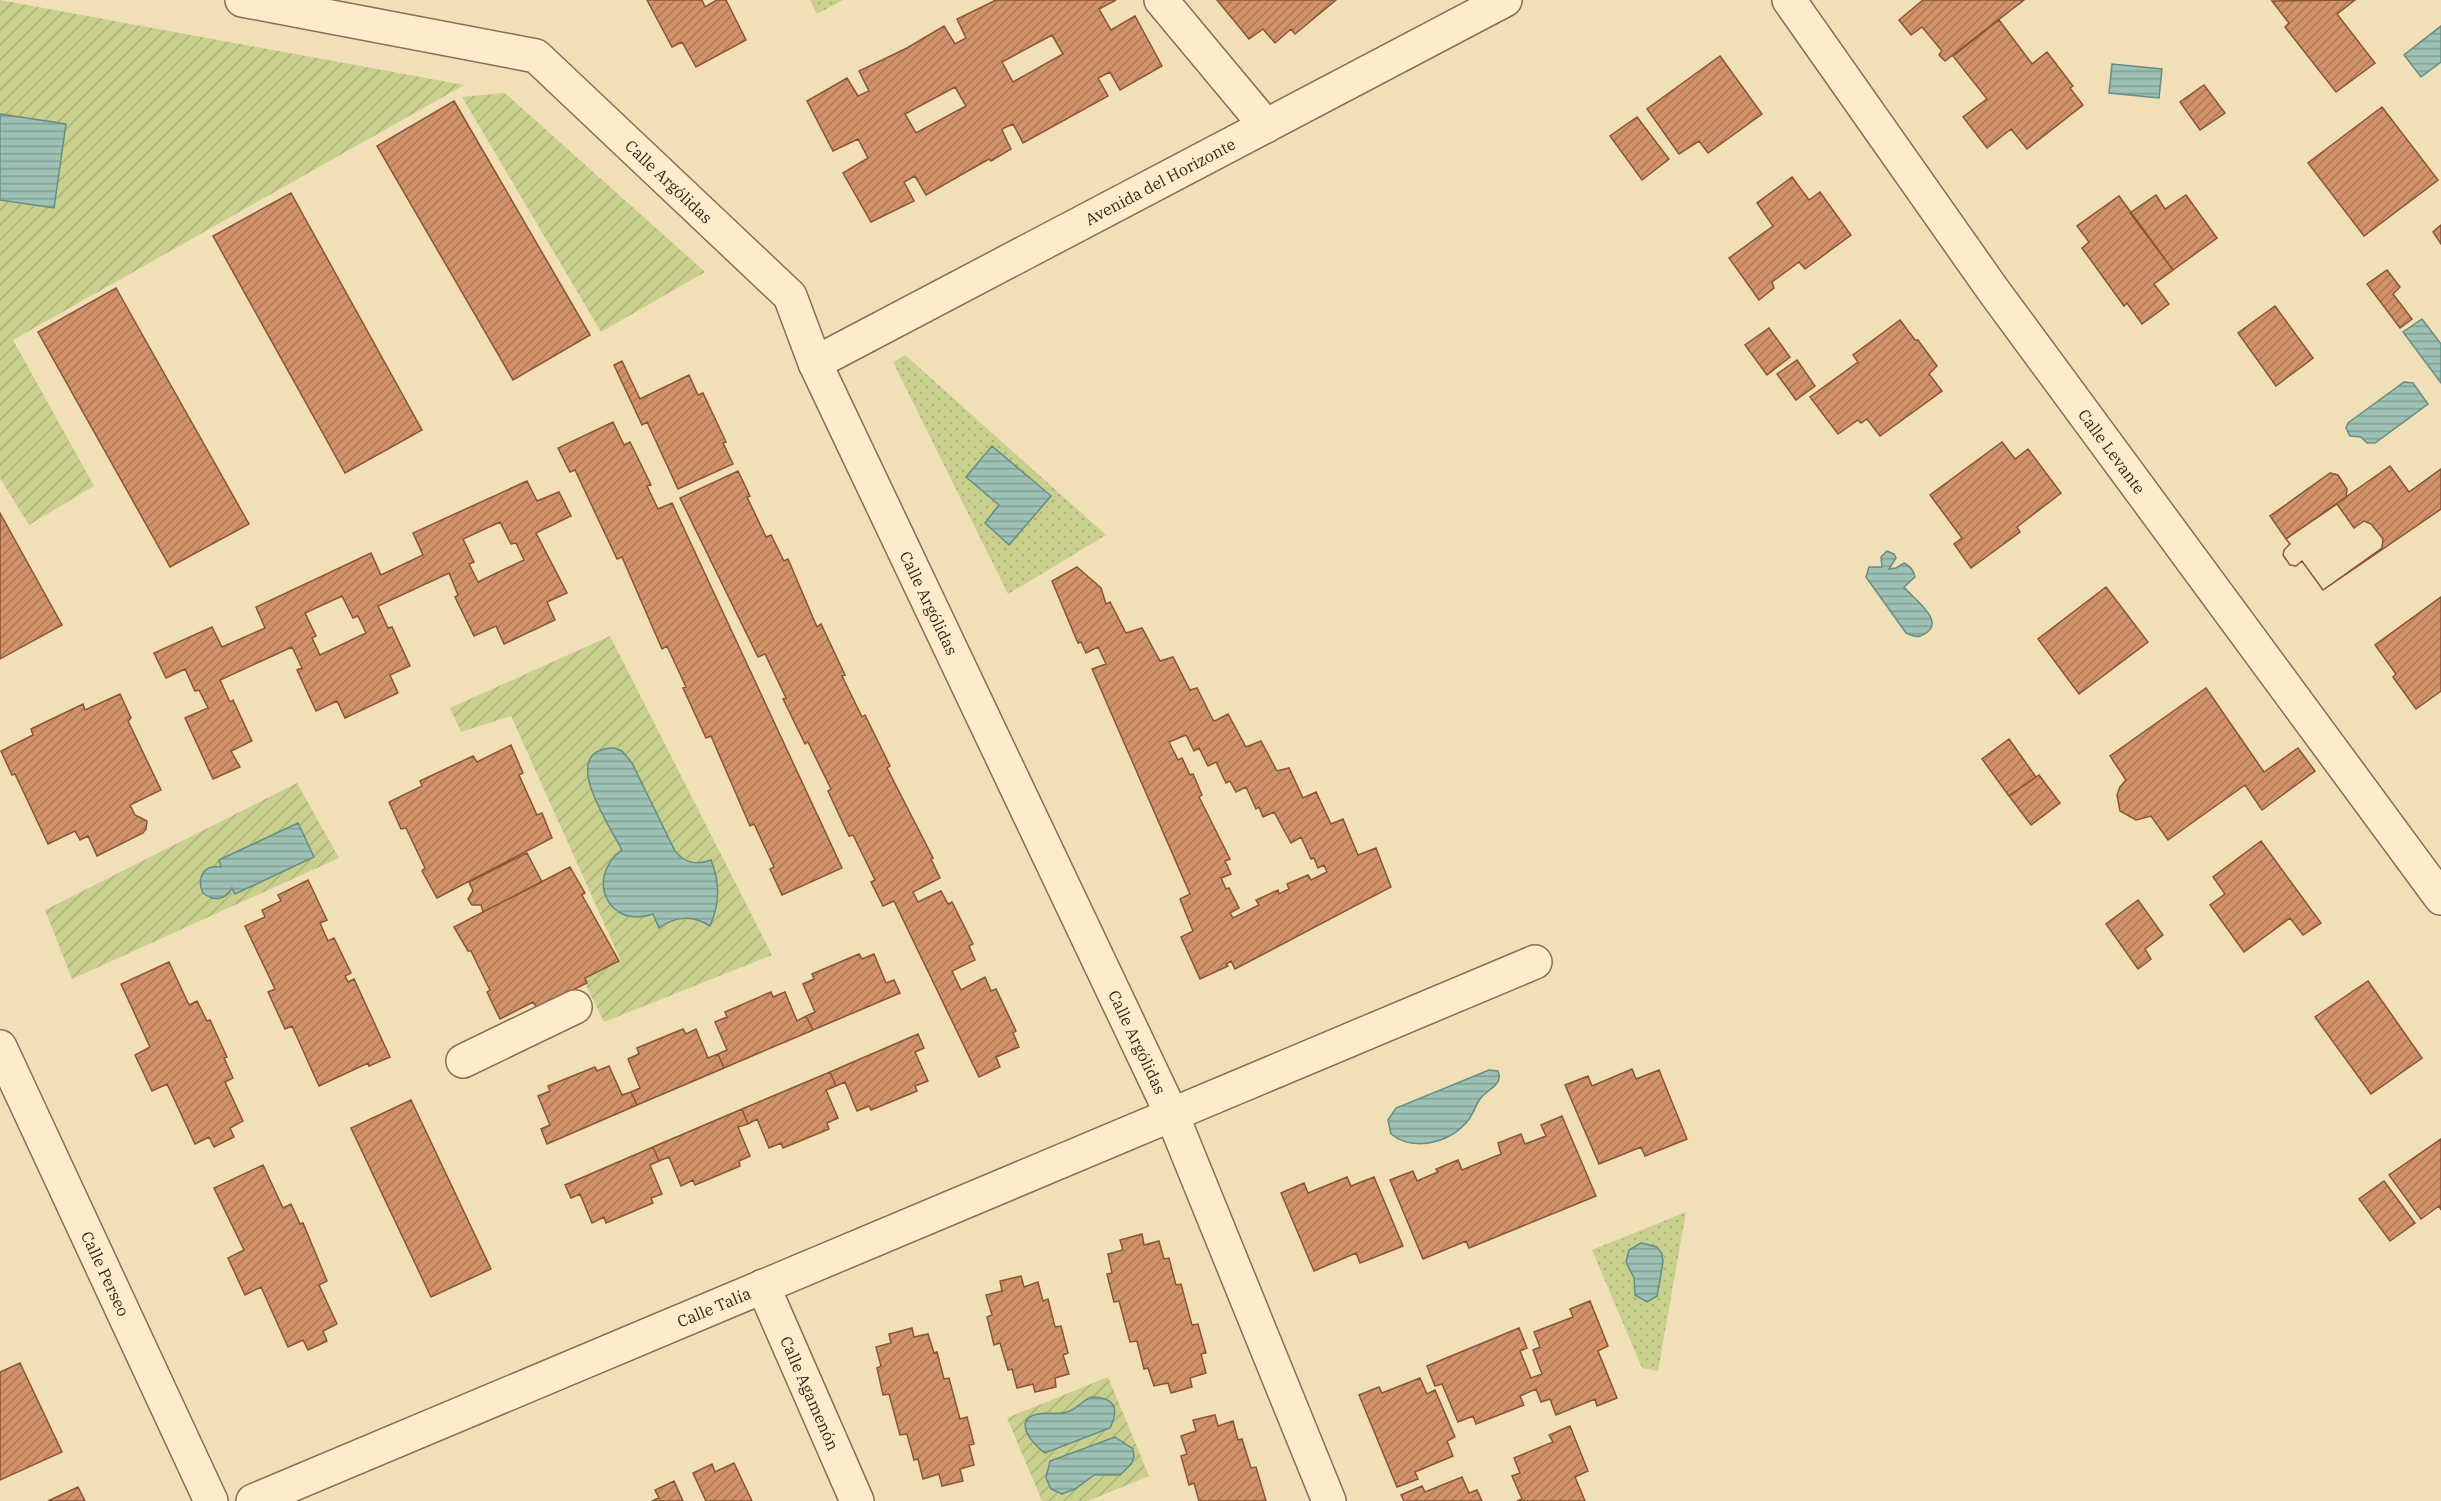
<svg xmlns="http://www.w3.org/2000/svg" width="2441" height="1501" font-family="'IBM Plex Serif',serif">
<defs>
<pattern id="park-dots" width="8" height="8" patternUnits="userSpaceOnUse" patternTransform="scale(1.5)"><rect width="8" height="8" fill="#c9cf8c"/><path d="M2 2h.1M6 6h.1" fill="none" stroke="#adb278" stroke-width="1.8" stroke-linecap="round"/></pattern>
<pattern id="garden-furrows" width="10" height="10" patternUnits="userSpaceOnUse" patternTransform="scale(1.5)"><rect width="10" height="10" fill="#c9cf8c"/><path d="M-1 1l2-2M0 10L10 0M9 11l2-2" fill="none" stroke="#adb278"/></pattern>
<pattern id="water-rules" width="6" height="5" patternUnits="userSpaceOnUse" patternTransform="scale(1.5)"><rect width="6" height="5" fill="#9ec1b5"/><path d="M0 2.5h6" fill="none" stroke="#829d92"/></pattern>
<pattern id="building-hatch" width="6" height="6" patternUnits="userSpaceOnUse" patternTransform="scale(1.5)"><rect width="6" height="6" fill="#d3936a"/><path d="M-1 1l2-2M0 6l6-6M5 7l2-2" fill="none" stroke="#ac7856"/></pattern>
</defs>
<rect width="100%" height="100%" fill="#f1dfb8"/>
<path fill="url(#park-dots)" d="M 810,0 L 843,0 L 817,14 Z
M 905,355 L 1106,535 L 1008,594 L 893,362 Z
M 1686,1212 L 1658,1371 L 1642,1368 L 1592,1250 Z"/>
<path fill="url(#garden-furrows)" d="M 0,0 L 464,85 L 13,340 L 94,486 L 29,525 L 0,478 Z
M 505,93 L 705,272 L 601,332 L 462,97 Z
M 610,636 L 772,955 L 604,1022 L 583,979 L 621,961 L 511,716 L 461,732 L 450,708 Z
M 297,783 L 339,858 L 72,979 L 45,910 Z
M 1108,1377 L 1149,1476 L 1088,1501 L 1042,1501 L 1007,1418 Z"/>
<path fill="url(#water-rules)" stroke="#658e83" stroke-width="1.5" d="M 2441,26 L 2441,62 L 2421,77 L 2404,55 Z
M 2112,64 L 2162,69 L 2159,98 L 2109,93 Z
M 0,114 L 66,124 L 54,208 L 0,200 Z
M 2422,319 L 2441,344 L 2441,383 L 2403,332 Z
M 2404,382 L 2413,383 L 2428,404 L 2375,443 L 2367,443 L 2361,437 L 2350,436 L 2346,428 L 2348,423 Z
M 992,446 L 1051,496 L 1009,545 L 985,523 L 999,505 L 966,477 Z
M 1887,551 L 1894,554 L 1896,558 L 1889,569 L 1896,568 L 1904,563 C 1910,566 1914,570 1915,577 L 1904,587 C 1911,597 1952,624 1920,636 C 1915,638 1911,635 1906,633 L 1866,577 L 1869,567 L 1882,567 L 1881,557 Z
M 614,748 L 622,751 L 632,763 L 675,851 C 685,863 696,866 711,860 C 720,883 720,903 710,926 C 693,915 675,916 659,928 L 653,914 C 609,930 584,878 622,850 C 610,826 556,749 614,748 Z
M 298,823 L 314,857 L 235,894 L 232,888 C 225,900 214,902 203,893 C 196,878 204,864 221,867 L 219,860 Z
M 1489,1070 L 1498,1071 C 1504,1085 1487,1089 1480,1099 C 1475,1106 1473,1116 1466,1123 C 1448,1143 1413,1152 1391,1134 L 1388,1120 L 1396,1108 Z
M 1641,1243 L 1657,1247 L 1662,1254 L 1663,1262 L 1657,1296 L 1647,1302 L 1635,1295 L 1634,1278 L 1626,1262 L 1629,1250 Z
M 1091,1397 C 1114,1397 1120,1408 1110,1428 L 1045,1453 C 1033,1445 1011,1419 1038,1414 C 1047,1412 1057,1415 1067,1412 C 1076,1410 1082,1401 1091,1397 Z
M 1115,1437 L 1133,1449 L 1134,1457 L 1131,1464 L 1120,1475 L 1094,1475 L 1075,1489 L 1062,1494 L 1051,1489 L 1046,1478 L 1050,1461 Z"/>
<path fill="url(#building-hatch)" stroke="#895536" stroke-width="1.5" fill-rule="evenodd" d="M 647,0 L 702,0 L 705,7 L 717,0 L 726,0 L 746,40 L 696,67 L 682,42 L 672,47 Z
M 996,0 L 1116,0 L 1099,9 L 1111,30 L 1135,16 L 1162,66 L 1120,90 L 1110,72 L 1098,78 L 1108,96 L 1023,143 L 1013,124 L 1004,128 L 1002,130 L 1011,149 L 991,161 L 989,159 L 926,195 L 915,176 L 904,182 L 914,201 L 871,222 L 843,173 L 868,158 L 858,139 L 833,151 L 807,101 L 847,78 L 858,96 L 869,91 L 859,71 L 907,48 L 944,26 L 955,44 L 966,38 L 957,19 ZM 1052,35 L 1063,54 L 1013,82 L 1002,62 ZM 955,87 L 966,106 L 916,133 L 905,114 Z
M 1217,0 L 1336,0 L 1295,34 L 1291,29 L 1275,43 L 1263,29 L 1249,39 Z
M 1923,0 L 2024,0 L 1945,61 L 1939,55 L 1942,51 L 1922,27 L 1911,35 L 1899,20 Z
M 2355,0 L 2337,14 L 2375,63 L 2336,92 L 2285,27 L 2289,23 L 2272,1 Z
M 1999,20 L 2032,64 L 2047,52 L 2073,86 L 2070,88 L 2083,105 L 2027,149 L 2011,129 L 1987,148 L 1963,117 L 1987,99 L 1953,56 Z
M 1720,56 L 1762,114 L 1708,153 L 1699,141 L 1679,154 L 1647,109 Z
M 2204,85 L 2225,113 L 2200,130 L 2180,102 Z
M 454,101 L 590,335 L 513,380 L 377,146 Z
M 2382,107 L 2438,180 L 2364,236 L 2308,163 Z
M 1637,117 L 1669,159 L 1642,180 L 1610,136 Z
M 1792,177 L 1809,200 L 1820,192 L 1851,235 L 1805,269 L 1799,262 L 1772,282 L 1774,288 L 1759,300 L 1729,258 L 1773,226 L 1757,203 Z
M 291,193 L 422,430 L 345,473 L 213,236 Z
M 2156,195 L 2165,209 L 2186,195 L 2217,238 L 2173,270 L 2130,213 Z
M 2119,196 L 2173,270 L 2154,284 L 2169,304 L 2142,324 L 2127,303 L 2124,306 L 2082,248 L 2089,242 L 2077,226 Z
M 2441,225 L 2441,244 L 2433,232 Z
M 2387,270 L 2400,287 L 2393,294 L 2412,319 L 2400,328 L 2367,284 Z
M 116,288 L 249,524 L 170,567 L 38,332 Z
M 2275,306 L 2313,358 L 2276,386 L 2238,333 Z
M 1900,320 L 1915,340 L 1918,340 L 1937,366 L 1929,374 L 1942,391 L 1880,436 L 1867,419 L 1861,423 L 1858,420 L 1838,434 L 1810,397 L 1858,362 L 1853,355 Z
M 1769,328 L 1790,357 L 1767,375 L 1745,345 Z
M 1797,360 L 1815,386 L 1796,400 L 1777,374 Z
M 622,361 L 640,399 L 689,375 L 698,395 L 703,393 L 726,442 L 723,443 L 733,464 L 678,489 L 647,422 L 642,425 L 614,365 Z
M 613,422 L 624,445 L 630,442 L 651,485 L 647,486 L 658,509 L 672,503 L 842,868 L 782,895 L 770,869 L 774,867 L 754,824 L 750,826 L 711,736 L 706,738 L 683,688 L 686,687 L 667,646 L 662,649 L 622,557 L 617,559 L 575,470 L 570,472 L 558,448 Z
M 2002,442 L 2015,459 L 2028,449 L 2061,493 L 2017,527 L 2020,532 L 1971,568 L 1954,544 L 1962,538 L 1930,495 Z
M 2390,466 L 2409,492 L 2441,469 L 2441,509 L 2323,590 L 2302,561 L 2296,566 L 2290,565 L 2283,555 L 2284,550 L 2290,544 L 2286,539 Z
M 738,471 L 750,496 L 747,497 L 766,537 L 771,535 L 784,561 L 788,559 L 817,627 L 821,624 L 845,675 L 842,676 L 862,717 L 865,715 L 890,766 L 887,768 L 933,858 L 931,859 L 940,878 L 913,892 L 918,902 L 941,891 L 948,904 L 952,902 L 973,944 L 969,946 L 975,960 L 952,971 L 961,990 L 985,977 L 991,991 L 996,989 L 1016,1031 L 1013,1033 L 1019,1047 L 996,1057 L 1000,1067 L 979,1077 L 894,901 L 883,906 L 871,882 L 875,880 L 853,835 L 849,836 L 828,791 L 831,789 L 808,742 L 805,744 L 783,699 L 786,698 L 765,654 L 758,657 L 680,498 Z
M 2330,473 L 2338,475 L 2347,489 L 2346,497 L 2286,539 L 2270,516 Z
M 527,481 L 537,501 L 559,492 L 571,516 L 536,533 L 567,593 L 547,602 L 555,620 L 504,644 L 496,626 L 474,636 L 455,597 L 458,595 L 449,573 L 378,606 L 388,628 L 392,627 L 410,666 L 390,675 L 398,693 L 345,718 L 337,701 L 316,711 L 297,670 L 302,668 L 292,647 L 220,680 L 230,702 L 233,700 L 252,741 L 231,751 L 240,767 L 213,779 L 185,718 L 208,708 L 199,690 L 195,691 L 185,669 L 166,678 L 154,653 L 212,627 L 222,647 L 265,628 L 256,607 L 371,553 L 381,575 L 423,555 L 413,533 ZM 500,522 L 511,544 L 516,543 L 524,560 L 478,582 L 469,564 L 474,562 L 463,539 ZM 342,596 L 353,618 L 358,616 L 366,633 L 320,655 L 312,638 L 316,636 L 305,613 Z
M 2337,504 L 2354,528 L 2364,521 L 2371,524 L 2383,539 L 2382,548 L 2323,590 L 2302,561 L 2296,566 L 2290,565 L 2283,555 L 2284,550 L 2290,544 L 2286,539 Z
M 0,513 L 62,625 L 0,659 Z
M 1077,567 L 1101,588 L 1106,604 L 1110,602 L 1126,633 L 1142,628 L 1160,661 L 1173,657 L 1190,690 L 1197,688 L 1213,720 L 1215,721 L 1228,714 L 1246,747 L 1261,741 L 1277,771 L 1289,768 L 1303,798 L 1316,792 L 1331,824 L 1343,819 L 1358,855 L 1376,848 L 1391,887 L 1235,969 L 1231,961 L 1226,964 L 1228,966 L 1200,979 L 1181,937 L 1193,931 L 1180,899 L 1190,894 L 1092,669 L 1106,664 L 1098,647 L 1086,653 L 1081,642 L 1078,643 L 1052,581 ZM 1186,735 L 1194,751 L 1199,748 L 1208,766 L 1216,762 L 1226,783 L 1230,781 L 1236,792 L 1246,787 L 1256,809 L 1259,807 L 1263,817 L 1274,812 L 1291,843 L 1301,837 L 1311,859 L 1314,858 L 1318,868 L 1324,865 L 1327,872 L 1311,880 L 1308,875 L 1287,884 L 1289,889 L 1279,894 L 1278,890 L 1256,900 L 1259,905 L 1233,918 L 1230,913 L 1239,908 L 1229,888 L 1226,889 L 1221,878 L 1231,874 L 1225,861 L 1230,859 L 1199,797 L 1202,795 L 1193,774 L 1190,775 L 1182,758 L 1178,760 L 1169,742 Z
M 2106,587 L 2148,642 L 2079,694 L 2038,639 Z
M 2441,597 L 2441,691 L 2416,709 L 2393,677 L 2396,674 L 2375,645 Z
M 2206,688 L 2264,772 L 2298,748 L 2315,771 L 2262,810 L 2245,785 L 2168,840 L 2151,816 L 2136,820 L 2120,811 L 2117,795 L 2120,787 L 2126,780 L 2110,756 Z
M 120,694 L 131,718 L 128,721 L 161,790 L 130,805 L 135,815 L 147,821 L 146,829 L 143,833 L 97,856 L 88,836 L 80,840 L 75,831 L 48,844 L 15,774 L 12,775 L 1,751 L 33,735 L 31,729 L 83,704 L 85,710 Z
M 2009,739 L 2036,777 L 2009,796 L 1982,759 Z
M 511,745 L 523,773 L 519,775 L 537,815 L 542,813 L 552,838 L 437,898 L 422,871 L 425,868 L 406,828 L 401,829 L 389,802 L 422,786 L 420,781 L 473,756 L 477,762 Z
M 2039,775 L 2060,803 L 2031,825 L 2009,796 Z
M 2261,841 L 2321,923 L 2303,935 L 2290,918 L 2244,952 L 2210,905 L 2225,894 L 2213,877 Z
M 527,853 L 542,882 L 483,912 L 481,905 L 472,905 L 468,899 L 473,891 L 469,882 Z
M 570,867 L 585,893 L 582,895 L 583,897 L 619,961 L 585,978 L 587,983 L 537,1008 L 533,1002 L 500,1019 L 487,992 L 490,990 L 486,982 L 471,951 L 468,951 L 454,927 Z
M 308,880 L 327,920 L 320,923 L 328,941 L 334,938 L 351,973 L 345,976 L 348,982 L 354,979 L 390,1057 L 369,1066 L 368,1063 L 319,1086 L 292,1026 L 285,1029 L 268,992 L 275,989 L 245,926 L 265,917 L 262,910 L 281,901 L 278,895 Z
M 2138,900 L 2163,935 L 2145,949 L 2151,959 L 2138,969 L 2106,924 Z
M 859,954 L 862,959 L 874,954 L 886,983 L 894,980 L 900,993 L 813,1030 L 806,1016 L 815,1012 L 803,984 L 814,979 L 812,974 Z
M 169,962 L 189,1005 L 197,1001 L 207,1021 L 210,1020 L 227,1057 L 224,1058 L 233,1078 L 225,1082 L 243,1121 L 230,1128 L 234,1137 L 214,1147 L 209,1137 L 195,1144 L 167,1084 L 152,1091 L 135,1055 L 150,1047 L 121,984 Z
M 2368,981 L 2422,1058 L 2371,1094 L 2315,1017 Z
M 771,992 L 773,997 L 785,992 L 797,1021 L 806,1016 L 813,1030 L 724,1068 L 718,1054 L 727,1050 L 715,1022 L 727,1017 L 725,1012 Z
M 683,1029 L 686,1034 L 696,1029 L 708,1058 L 718,1054 L 724,1068 L 637,1105 L 631,1092 L 640,1088 L 628,1059 L 639,1054 L 637,1048 Z
M 918,1034 L 924,1048 L 915,1052 L 928,1081 L 915,1086 L 917,1091 L 871,1110 L 869,1106 L 857,1111 L 845,1082 L 836,1086 L 830,1072 Z
M 609,1066 L 622,1095 L 631,1092 L 637,1105 L 547,1144 L 541,1129 L 550,1125 L 538,1096 L 550,1091 L 548,1086 L 595,1067 L 597,1071 Z
M 1632,1069 L 1636,1079 L 1659,1070 L 1687,1139 L 1645,1156 L 1641,1147 L 1599,1164 L 1565,1085 L 1588,1076 L 1592,1086 Z
M 830,1072 L 836,1086 L 826,1090 L 838,1118 L 827,1123 L 829,1129 L 783,1148 L 781,1143 L 769,1148 L 757,1119 L 748,1124 L 742,1109 Z
M 411,1100 L 491,1269 L 431,1297 L 351,1128 Z
M 742,1109 L 748,1124 L 738,1127 L 750,1156 L 739,1161 L 740,1166 L 695,1185 L 693,1180 L 681,1186 L 669,1157 L 659,1161 L 653,1147 Z
M 1562,1116 L 1596,1196 L 1469,1248 L 1466,1241 L 1423,1259 L 1390,1180 L 1413,1171 L 1417,1181 L 1438,1172 L 1436,1169 L 1458,1160 L 1462,1170 L 1501,1154 L 1498,1143 L 1521,1134 L 1525,1144 L 1546,1136 L 1541,1125 Z
M 2441,1139 L 2441,1210 L 2439,1206 L 2421,1219 L 2389,1175 Z
M 653,1147 L 659,1161 L 650,1165 L 662,1194 L 651,1198 L 653,1203 L 606,1223 L 604,1217 L 592,1223 L 580,1194 L 571,1198 L 565,1185 Z
M 263,1165 L 283,1208 L 291,1204 L 300,1224 L 303,1223 L 327,1281 L 319,1285 L 337,1324 L 323,1331 L 327,1341 L 308,1350 L 303,1340 L 288,1347 L 261,1287 L 245,1295 L 228,1258 L 244,1250 L 214,1188 Z
M 1347,1177 L 1351,1186 L 1374,1177 L 1403,1246 L 1360,1263 L 1356,1253 L 1314,1271 L 1281,1193 L 1304,1183 L 1308,1193 Z
M 2384,1181 L 2415,1223 L 2390,1241 L 2359,1199 Z
M 1142,1234 L 1144,1245 L 1159,1241 L 1164,1259 L 1169,1258 L 1176,1285 L 1181,1284 L 1192,1325 L 1198,1324 L 1206,1353 L 1201,1354 L 1206,1373 L 1190,1378 L 1192,1387 L 1171,1393 L 1168,1383 L 1154,1386 L 1148,1368 L 1144,1369 L 1137,1341 L 1130,1342 L 1119,1301 L 1114,1302 L 1107,1274 L 1112,1273 L 1108,1254 L 1123,1250 L 1120,1240 Z
M 1021,1276 L 1024,1287 L 1038,1282 L 1043,1301 L 1048,1299 L 1055,1327 L 1061,1326 L 1068,1353 L 1063,1355 L 1069,1374 L 1055,1378 L 1056,1387 L 1035,1392 L 1033,1384 L 1017,1388 L 1012,1369 L 1008,1370 L 1000,1343 L 994,1345 L 987,1317 L 992,1315 L 986,1295 L 1002,1291 L 1000,1281 Z
M 1590,1301 L 1608,1346 L 1598,1351 L 1617,1398 L 1597,1406 L 1595,1399 L 1556,1415 L 1550,1399 L 1541,1402 L 1536,1389 L 1520,1396 L 1524,1405 L 1476,1424 L 1473,1416 L 1458,1422 L 1442,1384 L 1435,1386 L 1427,1366 L 1519,1328 L 1527,1348 L 1520,1351 L 1531,1378 L 1542,1374 L 1533,1350 L 1540,1347 L 1534,1332 L 1573,1317 L 1570,1309 Z
M 912,1328 L 914,1337 L 928,1334 L 934,1353 L 937,1352 L 944,1379 L 949,1378 L 960,1419 L 967,1417 L 974,1444 L 969,1445 L 974,1465 L 960,1469 L 963,1481 L 942,1486 L 939,1474 L 923,1479 L 918,1459 L 914,1460 L 907,1434 L 900,1435 L 889,1394 L 883,1395 L 877,1368 L 881,1366 L 876,1347 L 891,1343 L 889,1334 Z
M 20,1363 L 62,1452 L 0,1480 L 0,1372 Z
M 1420,1378 L 1427,1394 L 1435,1390 L 1455,1437 L 1447,1441 L 1453,1456 L 1415,1472 L 1418,1479 L 1397,1487 L 1359,1395 L 1379,1387 L 1382,1393 Z
M 1215,1415 L 1218,1426 L 1233,1421 L 1238,1440 L 1242,1439 L 1251,1468 L 1256,1467 L 1266,1501 L 1199,1501 L 1194,1483 L 1189,1485 L 1181,1456 L 1187,1454 L 1181,1436 L 1196,1431 L 1193,1420 Z
M 1570,1426 L 1588,1471 L 1575,1477 L 1585,1501 L 1517,1501 L 1522,1499 L 1512,1476 L 1520,1473 L 1514,1458 L 1553,1442 L 1549,1435 Z
M 734,1463 L 752,1501 L 706,1501 L 693,1473 L 712,1464 L 715,1472 Z
M 1462,1477 L 1469,1493 L 1477,1490 L 1482,1501 L 1404,1501 L 1401,1495 L 1422,1486 L 1425,1492 Z
M 674,1481 L 683,1501 L 652,1501 L 659,1498 L 655,1490 Z
M 78,1487 L 85,1501 L 48,1501 Z"/>
<g fill="none" stroke-linecap="round" stroke-linejoin="round">
<g stroke="#886e52" stroke-width="36">
<g id="minor">
<path id="s1" d="M 242,0 L 536,56 L 790,296 L 815,363 L 1172,1115 L 1329,1501"/>
<path d="M 1161,0 L 1266,126"/>
<path id="s2" d="M 1789,0 L 1993,290 L 2441,898"/>
<path id="s3" d="M 815,363 L 1505,0"/>
<path id="s4" d="M 0,1047 L 211,1501"/>
<path d="M 463,1061 L 575,1007"/>
<path id="s5" d="M 763,1286 L 857,1501"/>
<path id="s6" d="M 253,1501 L 1535,962"/>
</g>
</g>
<use href="#minor" stroke="#fceccb" stroke-width="33"/>
</g>
<g text-anchor="middle" stroke-width="6" stroke-linejoin="round" paint-order="stroke">
<g font-size="16" fill="#352619" stroke="#f8e9c8">
<text dy="6" stroke="none"><textPath href="#s1" startOffset="482">Calle Argólidas</textPath></text>
<text dy="6" stroke="none"><textPath href="#s3" startOffset="390">Avenida del Horizonte</textPath></text>
<text dy="6" stroke="none"><textPath href="#s2" startOffset="555">Calle Levante</textPath></text>
<text dy="6" stroke="none"><textPath href="#s1" startOffset="986">Calle Argólidas</textPath></text>
<text dy="6" stroke="none"><textPath href="#s1" startOffset="1472">Calle Argólidas</textPath></text>
<text dy="6" stroke="none"><textPath href="#s4" startOffset="250">Calle Perseo</textPath></text>
<text dy="6" stroke="none"><textPath href="#s6" startOffset="500">Calle Talía</textPath></text>
<text dy="6" stroke="none"><textPath href="#s5" startOffset="117">Calle Agamenón</textPath></text>
</g>
</g>
</svg>
